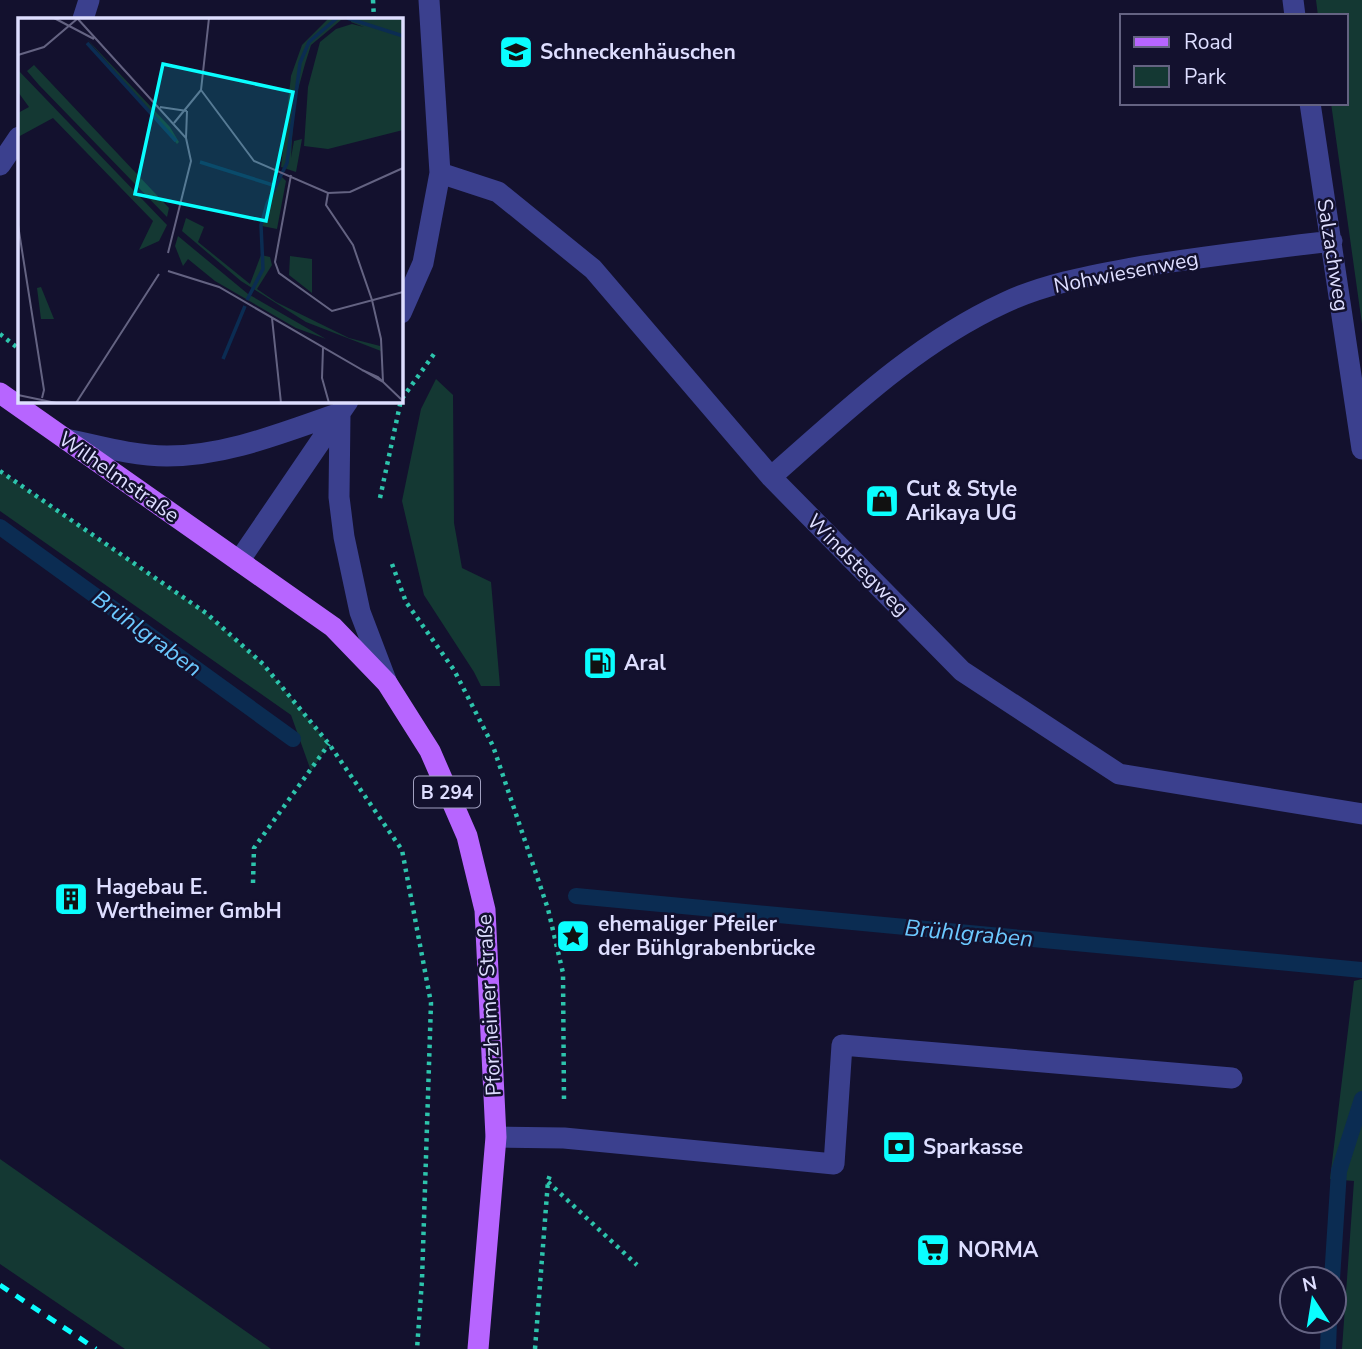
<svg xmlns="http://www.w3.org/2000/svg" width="1362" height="1349" font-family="'Nunito Sans',sans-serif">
<rect width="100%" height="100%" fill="#13112e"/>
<path fill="#143833" d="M 1316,0 L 1362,0 L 1362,324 L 1331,103 L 1346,103 L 1346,16 L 1318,16 Z
M 436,379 L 453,395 L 454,523 L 462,568 L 491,582 L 500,686 L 481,686 L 474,672 L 424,595 L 402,501 L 421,409 Z
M 0,471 L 206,613 L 263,664 L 329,744 L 311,771 L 291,715 L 0,511 Z
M 1362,979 L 1362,1349 L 1342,1349 L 1354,1181 L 1330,1179 L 1354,981 Z
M 0,1159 L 271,1349 L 125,1349 L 0,1264 Z"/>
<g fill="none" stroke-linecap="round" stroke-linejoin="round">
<path stroke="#0b2c52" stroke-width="16" d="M 0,527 L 293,739
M 576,896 L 1362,970
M 1332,1279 L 1339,1171 L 1362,1099
M 1328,1349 L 1329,1321"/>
<path stroke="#2dc4ac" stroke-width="4.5" stroke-dasharray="3.5 5" stroke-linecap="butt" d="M 373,0 L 374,19
M 0,334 L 19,349
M 0,471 L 206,613 L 263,664 L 329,744 L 402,850 L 431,1003 L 422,1280 L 417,1349
M 380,498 L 401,400 L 434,354
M 392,564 L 406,602 L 454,670 L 493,746 L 548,909 L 563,973 L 564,1102
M 253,883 L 254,848 L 329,744
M 548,1182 L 637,1265
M 535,1349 L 548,1181 L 550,1175"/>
<path stroke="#3b408e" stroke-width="21" d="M 1293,0 L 1295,16
M 83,19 L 89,0
M 1310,103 L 1362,449
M 0,165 L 19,137
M 440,173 L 498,192 L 593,269 L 771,477 L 962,671 L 1119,774 L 1362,814
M 401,313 L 423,263 L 440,173 L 429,0
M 340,413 L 339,497 L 344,537 L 360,612 L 387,683
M 66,439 C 99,446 133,456 167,456 C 227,456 284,432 340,413
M 771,477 C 844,413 915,344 1004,303 C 1044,284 1089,276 1132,268 C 1198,257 1265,249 1332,241
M 239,561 L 348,401
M 496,1137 L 564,1138 L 834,1164 L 842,1045 L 1232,1078"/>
<path stroke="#b765ff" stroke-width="21" d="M 0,393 L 333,627 L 387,683 L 430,751 L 467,836 L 485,910 L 496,1137 L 478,1349"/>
<path stroke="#0afeff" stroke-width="5" stroke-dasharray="10 9" stroke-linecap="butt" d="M 0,1285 L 96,1349"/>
</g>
<defs>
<g id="school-square" transform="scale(1.75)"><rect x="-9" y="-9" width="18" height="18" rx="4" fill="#0afeff" stroke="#13112e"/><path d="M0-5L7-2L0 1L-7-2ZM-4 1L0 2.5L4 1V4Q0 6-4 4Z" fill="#111"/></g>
<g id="shop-square" transform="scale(1.75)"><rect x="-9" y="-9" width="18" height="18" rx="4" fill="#0afeff" stroke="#13112e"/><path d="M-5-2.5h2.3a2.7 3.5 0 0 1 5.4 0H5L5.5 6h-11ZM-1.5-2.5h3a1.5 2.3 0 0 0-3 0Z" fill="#111"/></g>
<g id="fuel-square" transform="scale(1.75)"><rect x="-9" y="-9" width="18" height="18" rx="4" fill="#0afeff" stroke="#13112e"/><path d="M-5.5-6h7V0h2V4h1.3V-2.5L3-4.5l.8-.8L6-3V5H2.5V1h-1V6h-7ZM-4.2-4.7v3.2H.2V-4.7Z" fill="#111"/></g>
<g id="building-square" transform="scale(1.75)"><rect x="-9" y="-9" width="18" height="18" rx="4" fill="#0afeff" stroke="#13112e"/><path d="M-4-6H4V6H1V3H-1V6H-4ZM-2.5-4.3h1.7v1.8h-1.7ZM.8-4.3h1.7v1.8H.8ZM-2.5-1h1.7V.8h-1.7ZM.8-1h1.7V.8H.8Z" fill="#111"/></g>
<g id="sight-square" transform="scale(1.75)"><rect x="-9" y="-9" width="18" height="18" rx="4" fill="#0afeff" stroke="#13112e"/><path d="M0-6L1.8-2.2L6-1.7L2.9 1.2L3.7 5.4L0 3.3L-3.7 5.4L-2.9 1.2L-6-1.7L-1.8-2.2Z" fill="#111"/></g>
<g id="bank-square" transform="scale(1.75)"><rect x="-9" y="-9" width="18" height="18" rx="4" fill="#0afeff" stroke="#13112e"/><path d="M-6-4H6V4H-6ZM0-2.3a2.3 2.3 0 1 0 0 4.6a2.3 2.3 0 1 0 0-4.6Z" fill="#111"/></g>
<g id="supermarket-square" transform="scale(1.75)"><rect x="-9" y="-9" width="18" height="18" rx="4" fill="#0afeff" stroke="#13112e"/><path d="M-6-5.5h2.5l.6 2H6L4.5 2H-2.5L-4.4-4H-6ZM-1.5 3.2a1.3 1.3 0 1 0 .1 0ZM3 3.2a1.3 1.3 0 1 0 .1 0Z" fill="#111"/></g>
</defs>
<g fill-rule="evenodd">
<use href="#school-square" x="516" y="52"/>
<use href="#shop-square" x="882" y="501"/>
<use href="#fuel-square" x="600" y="663"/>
<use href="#building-square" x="71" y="899"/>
<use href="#sight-square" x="573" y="936"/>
<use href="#bank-square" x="899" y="1147"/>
<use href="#supermarket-square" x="933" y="1250"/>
</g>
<g text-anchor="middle" stroke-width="5" stroke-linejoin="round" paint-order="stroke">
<rect fill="#13112e" stroke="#a1a0c0" stroke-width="2" x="414" y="776.5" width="66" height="31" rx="5"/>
<g font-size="19" font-weight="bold" fill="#dedeff">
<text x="447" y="799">B 294</text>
</g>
<g font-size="21" font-weight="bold" fill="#dedeff" stroke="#13112e" text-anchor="start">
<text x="540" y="59">Schneckenhäuschen</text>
<text x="906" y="496">Cut &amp; Style<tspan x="906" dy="24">Arikaya UG</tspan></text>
<text x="624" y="670">Aral</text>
<text x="96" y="894">Hagebau E.<tspan x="96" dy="24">Wertheimer GmbH</tspan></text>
<text x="598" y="931">ehemaliger Pfeiler<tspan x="598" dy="24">der Bühlgrabenbrücke</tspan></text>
<text x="923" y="1154">Sparkasse</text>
<text x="958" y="1257">NORMA</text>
</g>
<g font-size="21" fill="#dedeff" stroke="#13112e">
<text transform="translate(1333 255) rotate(81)" y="7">Salzachweg</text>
<text transform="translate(1126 272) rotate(-11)" y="7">Nohwiesenweg</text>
<text transform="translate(119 477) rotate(35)" y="7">Wilhelmstraße</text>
<text transform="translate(858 565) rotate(45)" y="7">Windstegweg</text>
<text transform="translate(489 1005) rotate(-93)" y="7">Pforzheimer Straße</text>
</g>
<g font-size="23" font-style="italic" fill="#6cc9ff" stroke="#13112e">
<text transform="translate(147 633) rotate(36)" y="8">Brühlgraben</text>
<text transform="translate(969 933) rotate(5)" y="8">Brühlgraben</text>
</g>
</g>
<g transform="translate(18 18)">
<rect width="385" height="385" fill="#13112e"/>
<path d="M 311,0 L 332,0 L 323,2 L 293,27 L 287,46 L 276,86 L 273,140 L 276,123 L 284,121 L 278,154 L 263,149 L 273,58 L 284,27 ZM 334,0 L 385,0 L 385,112 L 310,131 L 286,128 L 290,69 L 302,24 L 318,11 L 334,6 L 346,9 L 333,4 ZM 68,20 L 152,109 L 161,124 L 159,126 ZM 16,47 L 151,190 L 149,199 L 21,67 L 9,53 ZM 0,52 L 149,207 L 141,223 L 121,232 L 135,203 L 35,100 L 0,119 L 0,95 L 11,89 L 0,74 ZM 263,158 L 268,163 L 259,211 L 244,208 L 255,168 ZM 168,200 L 186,209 L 180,224 L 232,266 L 243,237 L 252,239 L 254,247 L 239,271 L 258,284 L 331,320 L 362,328 L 363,333 L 288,304 L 223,263 L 164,213 ZM 160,218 L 230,276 L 308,321 L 278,310 L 197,263 L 170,241 L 165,248 L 157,228 ZM 272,238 L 294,241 L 294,275 L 271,257 ZM 23,269 L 36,301 L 23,301 L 19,270 Z" fill="#143833"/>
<path fill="none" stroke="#0b2c52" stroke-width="3.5" d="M 329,0 L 385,18M 69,25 L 158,123M 182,144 L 258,168M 229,282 L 245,251 L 243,207 L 249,186 L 269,145 L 282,45 L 291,24 L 319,0M 205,341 L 227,288"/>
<path fill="none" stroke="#646382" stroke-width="2" d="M 36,0 L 76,21M 59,0 L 168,120 L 173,143 L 150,235M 0,37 L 26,29 L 59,1M 183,72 L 236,143 L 310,175 L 332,174 L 385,150M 142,89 L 169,93M 156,105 L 183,72 L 191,0M 168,120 L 169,93M 273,157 L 257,244 L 261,255 L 314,293 L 385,274M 310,175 L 308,187 L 335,227 L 354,282 L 363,321 L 365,364M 0,207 L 26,372 L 24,380M 150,253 L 201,269 L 365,364M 254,300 L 263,385M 305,330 L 304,360 L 311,385M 344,352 L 360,359 L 385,383M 0,377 L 38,385M 58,385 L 141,256"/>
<path fill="#0afeff" fill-opacity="0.15" stroke="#0afeff" stroke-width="3.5" d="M 145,46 L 275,74 L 248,203 L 117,176 Z"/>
<rect width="385" height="385" fill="none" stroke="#dedeff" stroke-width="3.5"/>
</g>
<rect x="1120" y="14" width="228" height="91" fill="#13112e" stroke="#646382" stroke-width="2"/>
<rect x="1134" y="37" width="35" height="10" fill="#b765ff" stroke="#646382" stroke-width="2"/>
<text x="1184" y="49" font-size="21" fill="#dedeff">Road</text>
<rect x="1134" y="66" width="35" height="21" fill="#143833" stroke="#646382" stroke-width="2"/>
<text x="1184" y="84" font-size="21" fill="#dedeff">Park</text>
<g transform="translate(1313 1300) rotate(348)"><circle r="33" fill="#13112e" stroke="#646382" stroke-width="2"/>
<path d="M0-5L12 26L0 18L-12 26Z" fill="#0afeff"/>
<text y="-10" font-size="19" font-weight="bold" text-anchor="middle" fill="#dedeff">N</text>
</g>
</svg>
